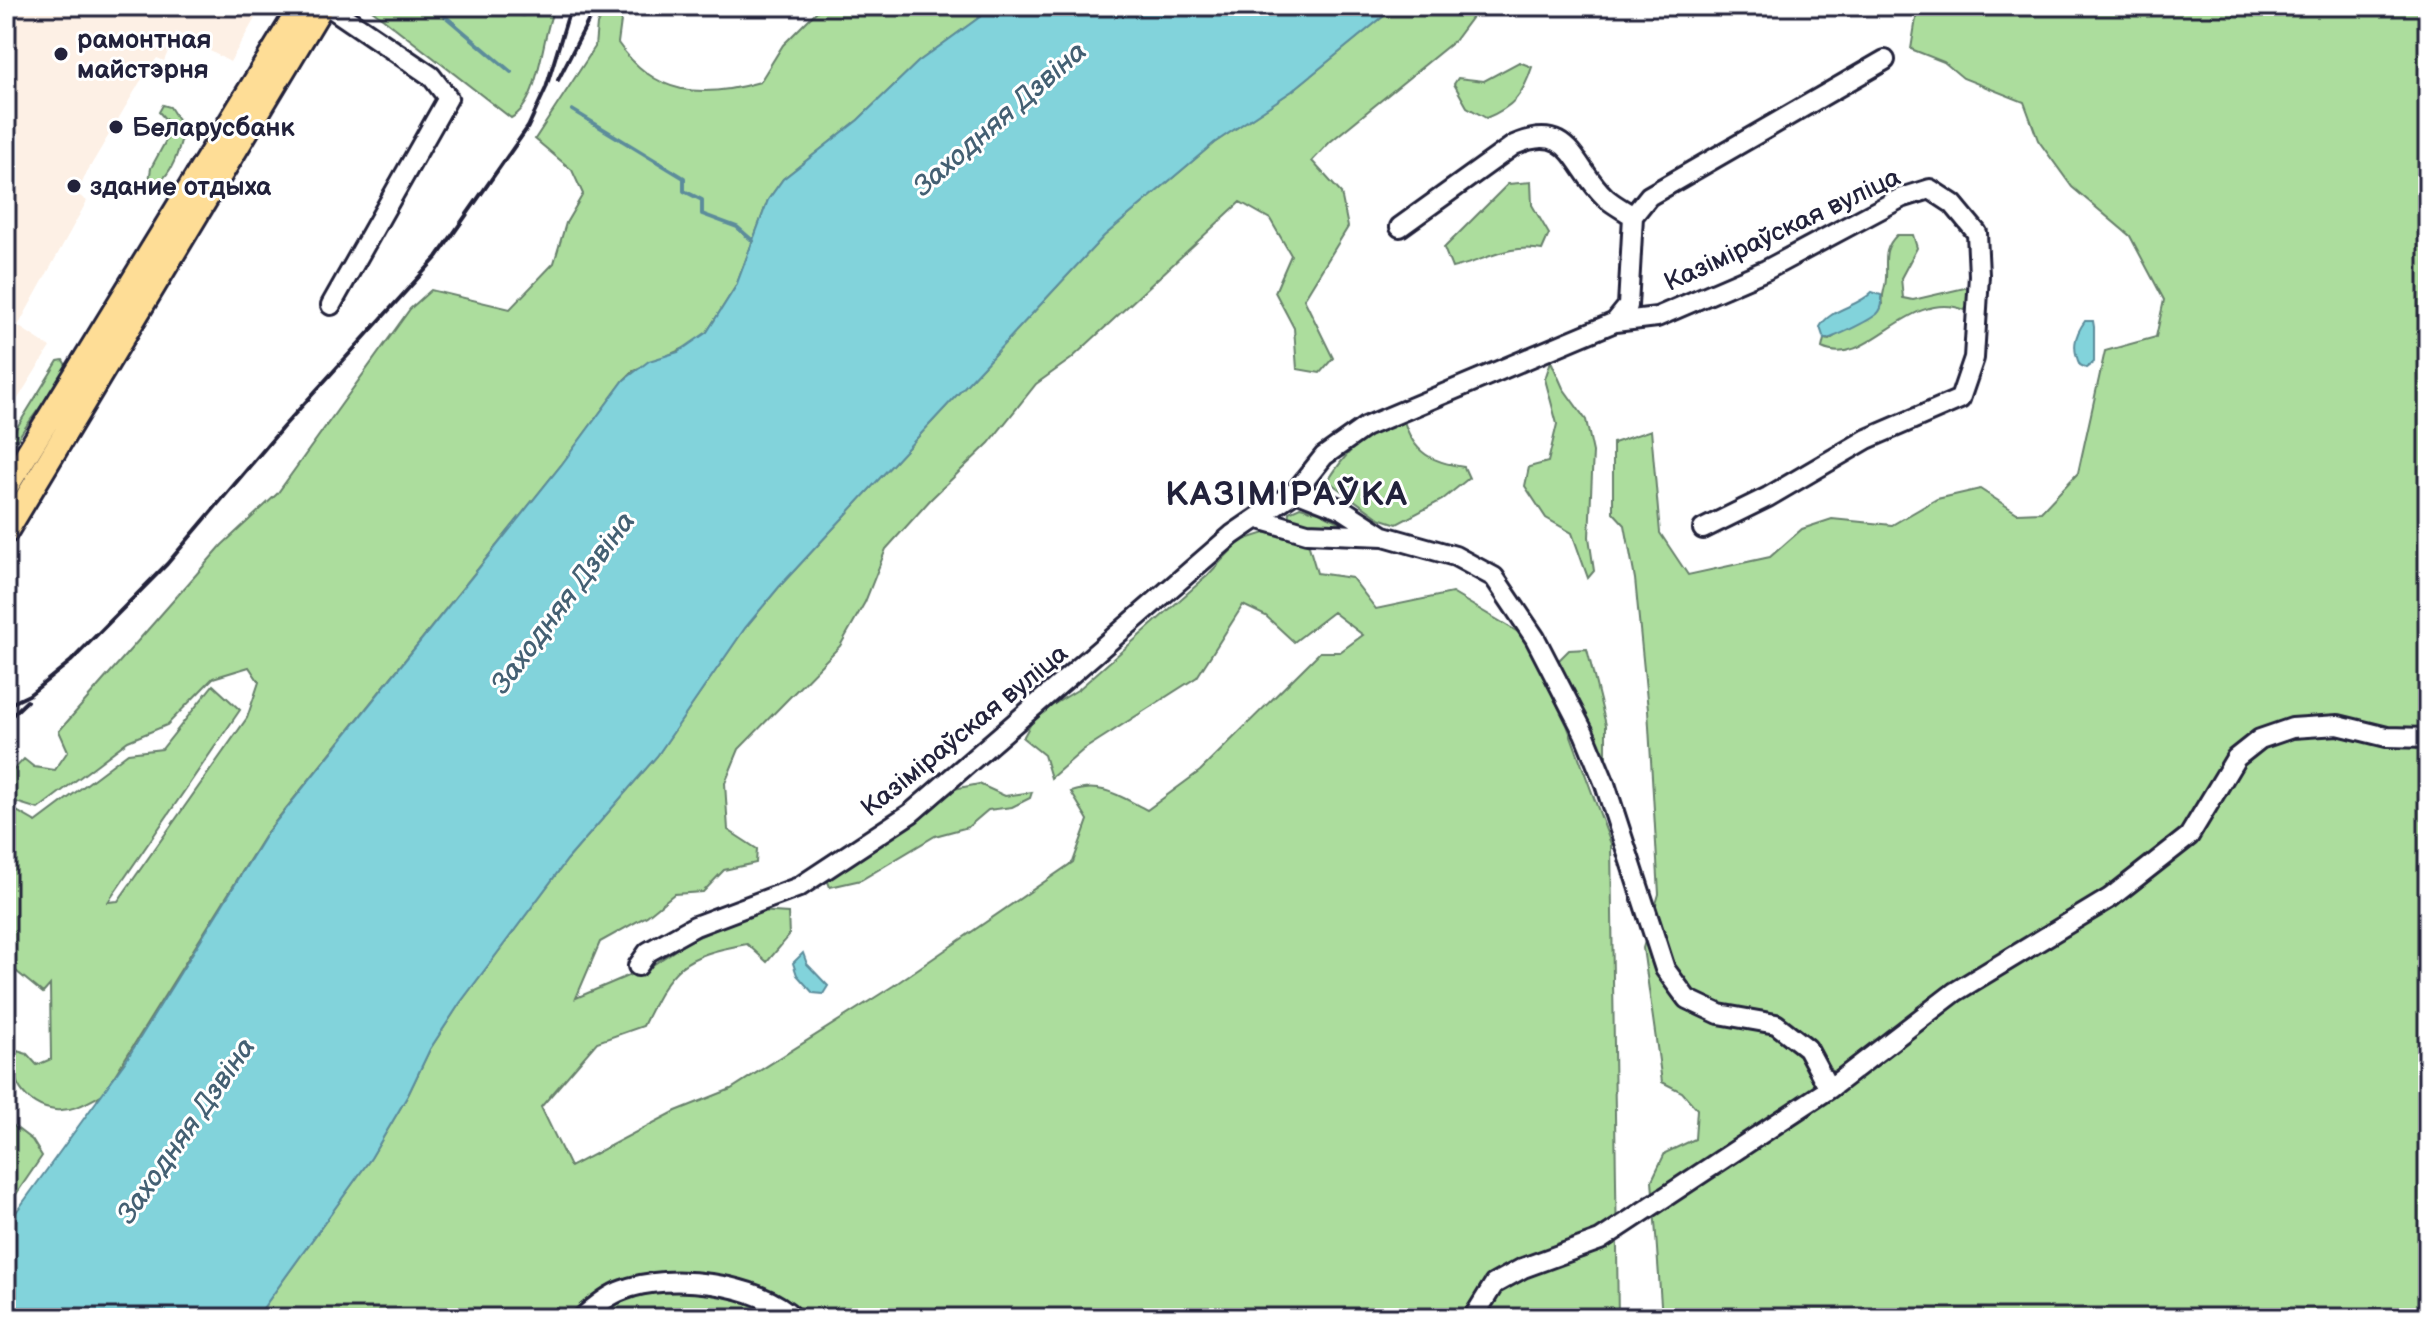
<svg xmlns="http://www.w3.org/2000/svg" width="2434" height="1324" font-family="'Balsamiq Sans',sans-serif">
<rect width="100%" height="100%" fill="#fff"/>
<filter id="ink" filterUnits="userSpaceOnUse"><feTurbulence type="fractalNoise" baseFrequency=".0125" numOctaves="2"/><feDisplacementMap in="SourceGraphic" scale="16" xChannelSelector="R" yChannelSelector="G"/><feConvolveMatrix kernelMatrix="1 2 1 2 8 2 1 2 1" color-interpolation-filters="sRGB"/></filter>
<g filter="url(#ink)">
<path fill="#fdf0e5" d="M 6,6 L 262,6 L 230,62 L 176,32 L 164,61 L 157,58 L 140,82 L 87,172 L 77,194 L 87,201 L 18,326 L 50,347 L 6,418 Z"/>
<path fill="#acdd9d" stroke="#67806c" stroke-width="2" d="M 367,6 L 488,6 L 523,16 L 533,6 L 555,6 C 541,35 541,102 511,118 Z
M 606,6 L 623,6 L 618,43 C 655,96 701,99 760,82 L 783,45 L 822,6 L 995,6 L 918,62 L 858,120 L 783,179 L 768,200 L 736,286 L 707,332 L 696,343 L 634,370 L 624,380 L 562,464 L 267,832 L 103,1094 C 88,1102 73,1112 55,1110 C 26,1107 5,1077 17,1051 L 27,1054 L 37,1065 L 51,1059 L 50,985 L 43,993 L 6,963 L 6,805 L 36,822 L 128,753 L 162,749 L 213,685 L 240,710 L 108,902 L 118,901 L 247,718 L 259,682 L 249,667 L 213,678 L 167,725 L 128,741 L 38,809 L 6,799 L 6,778 L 24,759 L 34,767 L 55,770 L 68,751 L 59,731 L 222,545 L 277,494 L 410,309 L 431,290 L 510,309 L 554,263 L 566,223 L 583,194 L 572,170 L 535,139 L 595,47 L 597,24 Z
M 1396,6 L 1516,6 L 1472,17 L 1454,41 L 1330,142 L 1312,161 L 1341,193 L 1348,227 L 1304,299 L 1333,358 L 1320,373 L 1297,369 L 1294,328 L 1275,292 L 1291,255 L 1270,219 L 1240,202 L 1071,359 L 1036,384 L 989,443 L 931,499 L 886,549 L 865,602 L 840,646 L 739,749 L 725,783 L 728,830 L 757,849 L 756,863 L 724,870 L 703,892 L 674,894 L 647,916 L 600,942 L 576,998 L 651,966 L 689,941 L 758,911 L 788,913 L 789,936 L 767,962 L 747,944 C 681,956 672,966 643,1026 L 597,1042 L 541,1107 L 570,1167 L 676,1111 L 731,1089 L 893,986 L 1073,862 L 1088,820 L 1071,792 C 1100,781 1121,797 1147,810 L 1200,771 L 1320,652 L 1340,652 L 1363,635 L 1333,612 L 1294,642 L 1266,616 L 1243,605 L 1197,677 L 1083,750 L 1051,778 L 1044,755 L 1023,738 L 1035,716 L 1079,689 L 1207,576 L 1240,541 L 1268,532 L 1308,543 L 1317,573 L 1352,578 L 1376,609 L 1452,593 L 1523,635 L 1567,725 L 1611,844 L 1618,1318 L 256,1318 L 371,1158 L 408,1095 L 430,1049 L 460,1003 L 567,860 L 657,756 L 745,628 L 779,587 L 1104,236 L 1214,143 L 1292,91 Z
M 1918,6 L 2428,6 L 2428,1318 L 1662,1318 L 1652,1180 L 1665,1153 L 1695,1139 L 1697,1109 L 1682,1092 L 1662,1082 L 1643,948 L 1659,894 L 1648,710 L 1635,579 L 1625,525 L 1613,512 L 1613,443 L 1651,430 L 1660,533 L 1688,575 L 1770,557 L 1802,529 L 1832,519 L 1892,525 L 1937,499 L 1980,489 L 2017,513 L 2041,512 L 2078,473 L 2105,351 L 2156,337 L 2164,300 L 2130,236 L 2072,187 L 2038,140 L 2024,102 L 1963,78 L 1944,62 L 1911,49 Z
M 1519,62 L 1532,67 C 1523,95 1513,107 1486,118 L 1467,107 L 1454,84 L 1458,78 L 1484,81 Z
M 163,105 L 170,107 L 184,129 C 179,149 174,172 157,184 L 149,181 L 151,168 L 170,133 L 167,121 L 159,112 Z
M 1531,182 L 1532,205 L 1549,234 L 1542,250 C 1509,243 1485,261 1452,268 L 1444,248 L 1508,184 Z
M 1897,235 L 1913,235 L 1917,248 L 1901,278 L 1903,298 L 1913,300 L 1969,287 L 1969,303 L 1965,310 C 1907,287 1868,370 1822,348 L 1824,339 L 1829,340 L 1883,304 C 1881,294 1886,288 1886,278 C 1887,260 1882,250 1897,235 Z
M 63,360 L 67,367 C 49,401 21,426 6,461 L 6,445 L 58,361 Z
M 1551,361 L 1563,388 L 1586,420 L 1593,452 L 1589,537 L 1594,571 L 1588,578 L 1572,533 L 1546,518 L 1525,486 L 1529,467 L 1548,462 L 1557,424 L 1545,379 Z
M 1404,421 C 1414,454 1432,462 1464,467 L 1469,478 L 1442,500 L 1397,524 L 1379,518 L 1328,481 C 1350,446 1365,433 1404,421 Z
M 1300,507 L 1319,512 L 1350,527 L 1300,525 L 1288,520 L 1289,512 Z
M 1587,649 L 1606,725 L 1606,763 L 1557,671 L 1559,660 L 1569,650 Z
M 979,784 L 1005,796 L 1032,792 L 1030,798 L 1012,807 L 988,810 L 968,827 L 935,836 L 861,880 L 830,887 L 827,879 L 954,789 Z
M 6,1120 L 32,1140 L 42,1156 L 6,1209 Z"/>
<path fill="#82d3db" stroke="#5c8c9b" stroke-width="2" d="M 995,6 L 1396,6 L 1292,91 L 1214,143 L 1104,236 L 779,587 L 745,628 L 657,756 L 567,860 L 460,1003 L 430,1049 L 408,1095 L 371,1158 L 256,1318 L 6,1318 L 6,1226 L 125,1062 L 267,833 L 562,464 L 624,380 L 649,361 L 678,352 L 707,332 L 736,286 L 768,200 L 783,179 L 858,120 L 918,62 Z
M 1872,292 L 1881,295 C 1883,302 1883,308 1877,314 C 1870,320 1831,340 1824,339 L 1820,327 C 1829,309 1858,307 1872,292 Z
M 2085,321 L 2093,321 L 2094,327 L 2094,362 L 2086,368 L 2080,365 C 2072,349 2074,336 2085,321 Z
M 803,953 L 807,964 L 828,986 L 823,994 L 813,993 L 797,975 L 793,963 Z"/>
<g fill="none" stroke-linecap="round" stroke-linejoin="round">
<path stroke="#5c8c9b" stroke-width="4" d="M 433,6 L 511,72
M 572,110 L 684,178 L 684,191 L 702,200 L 702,214 L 737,227 L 753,241"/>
<g stroke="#22223b" stroke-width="24">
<path id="minor" d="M 328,6 L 431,76 L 448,98 L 331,305
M 1400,227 L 1514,145 C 1572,120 1572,167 1606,198 C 1614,205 1624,210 1633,216
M 1615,322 L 1628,306 L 1633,216 L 1649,196 L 1885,60
M 1296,491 L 1342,509 L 1382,535
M 1259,519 L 1307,533 L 1384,536 L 1455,556 L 1494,577 L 1535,638 L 1584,733 L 1605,784 L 1665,969 L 1687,999 L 1719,1014 L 1776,1024 L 1807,1048 L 1829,1089
M 638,966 L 648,952 L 695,926 L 799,887 L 911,813 L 1232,535 L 1296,491 L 1324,456 L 1365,427 L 1615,322 L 1657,317 L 1766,270 L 1901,198 L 1930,189 L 1953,204 L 1977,233 L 1979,275 L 1974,358 L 1960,399 L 1867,439 L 1768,497 L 1703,529
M 582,1318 C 594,1307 608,1295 623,1290 C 668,1272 760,1283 794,1318
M 1473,1318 L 1494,1284 L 1523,1268 L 1600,1240 L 1829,1089 L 1955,992 L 2110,898 L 2189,836 L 2236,758 L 2260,739 L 2292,728 L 2338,725 L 2387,737 L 2428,738"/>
</g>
<g stroke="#22223b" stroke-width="28">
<path id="major" d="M 6,488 L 301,6
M 6,532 L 322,6"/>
</g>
<use href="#minor" stroke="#fff" stroke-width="18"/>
<use href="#major" stroke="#fedd96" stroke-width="22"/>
<path stroke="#22223b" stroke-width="4" d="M 558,80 L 596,6
M 6,706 L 29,695 L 71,661 L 167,564 L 283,427 L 437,257 L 528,127 L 546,88 L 571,6
M 6,721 L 27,701"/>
</g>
</g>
<g fill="#22223b" stroke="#fff" stroke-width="3">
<circle cx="61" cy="54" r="8"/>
<circle cx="116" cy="127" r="8"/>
<circle cx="74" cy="186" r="8"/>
</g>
<g text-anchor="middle" stroke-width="6" stroke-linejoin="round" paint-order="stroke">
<g font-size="26" font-weight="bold" fill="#22223b" stroke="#fff" text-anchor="start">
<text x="77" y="48">рамонтная<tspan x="77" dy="30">майстэрня</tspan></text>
<text x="132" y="136">Беларусбанк</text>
<text x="90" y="195">здание отдыха</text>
</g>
<g font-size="26" fill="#22223b" stroke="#fff">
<text transform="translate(1782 229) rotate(-25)" y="9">Казіміраўская вуліца</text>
<text transform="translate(964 730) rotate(-39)" y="9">Казіміраўская вуліца</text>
</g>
<g font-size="28" font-style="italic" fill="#446073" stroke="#fff">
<text transform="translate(999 118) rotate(-41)" y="10">Заходняя Дзвіна</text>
<text transform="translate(562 602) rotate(-53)" y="10">Заходняя Дзвіна</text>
<text transform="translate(185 1130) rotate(-55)" y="10">Заходняя Дзвіна</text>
</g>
<g font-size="34" font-weight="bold" letter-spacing="2" fill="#22223b" stroke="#fff">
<text x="1287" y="505">КАЗІМІРАЎКА</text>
</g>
</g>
<rect width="2434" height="1324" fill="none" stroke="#fff" stroke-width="32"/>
<rect x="16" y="16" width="2402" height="1292" fill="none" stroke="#22223b" stroke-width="3" filter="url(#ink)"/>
</svg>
